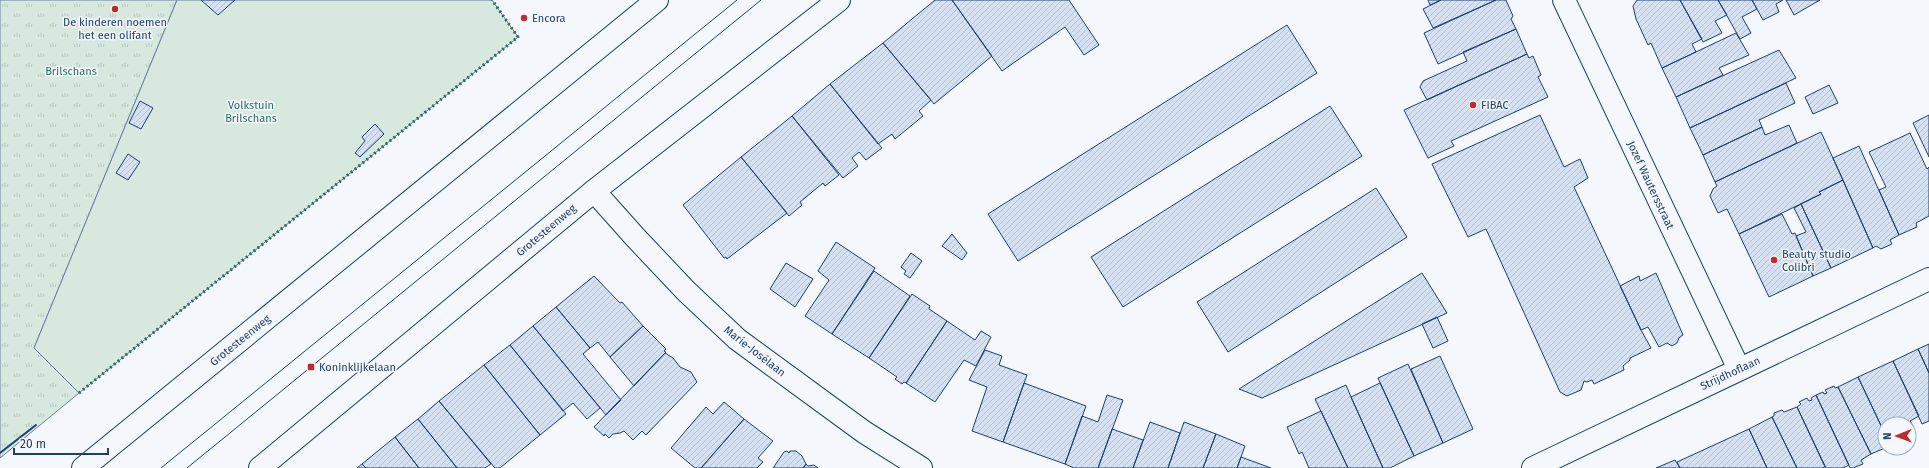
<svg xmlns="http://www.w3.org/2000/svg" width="1929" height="468" font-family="'Fira Sans',sans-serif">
<defs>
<pattern id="park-tufts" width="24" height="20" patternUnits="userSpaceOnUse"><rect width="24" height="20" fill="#d7e8df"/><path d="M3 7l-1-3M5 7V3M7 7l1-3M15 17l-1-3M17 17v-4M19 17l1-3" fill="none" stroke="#b8c8c3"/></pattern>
<pattern id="building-hatch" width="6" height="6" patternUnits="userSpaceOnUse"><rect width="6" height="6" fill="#d5e0f0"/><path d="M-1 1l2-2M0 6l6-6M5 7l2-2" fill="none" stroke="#b6c1d1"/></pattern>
</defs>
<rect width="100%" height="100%" fill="#f4f7fb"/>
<path fill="url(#park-tufts)" stroke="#687fa3" d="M 0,0 L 177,0 L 34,348 L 79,393 L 0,458 Z"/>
<path fill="#d7e8df" stroke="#687fa3" d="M 177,0 L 492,0 L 518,37 L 79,393 L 34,348 Z"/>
<path fill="url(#building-hatch)" stroke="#1d3f73" d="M 201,0 L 235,0 L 218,15 Z
M 935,0 L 952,0 L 992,56 L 934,104 L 883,43 Z
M 952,0 L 1069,0 L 1099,45 L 1084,55 L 1065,27 L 1002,71 Z
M 1428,0 L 1441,0 L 1430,5 Z
M 1441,0 L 1496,0 L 1433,28 L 1423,9 Z
M 1496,0 L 1506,0 L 1513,16 L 1511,19 L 1516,29 L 1438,64 L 1424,33 Z
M 1637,0 L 1680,0 L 1702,39 L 1692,44 L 1696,52 L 1662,68 L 1651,43 L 1648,45 L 1636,19 L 1633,6 Z
M 1680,0 L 1718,0 L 1727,15 L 1715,21 L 1722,33 L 1703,42 Z
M 1718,0 L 1752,0 L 1757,9 L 1742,17 L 1751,33 L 1740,39 Z
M 1752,0 L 1783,0 L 1776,4 L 1779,12 L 1763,20 Z
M 1786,0 L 1820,0 L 1794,15 Z
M 1287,25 L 1317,73 L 1018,261 L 988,214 Z
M 1516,29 L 1527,54 L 1427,100 L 1420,87 L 1423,81 L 1467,61 L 1463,52 Z
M 1736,33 L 1749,55 L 1719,68 L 1723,75 L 1676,97 L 1662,68 Z
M 883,43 L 931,100 L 919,111 L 923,116 L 895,139 L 892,134 L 878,144 L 830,84 Z
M 1779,50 L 1796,78 L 1690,128 L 1676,97 Z
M 1527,54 L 1529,58 L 1533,56 L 1541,75 L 1538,77 L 1548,97 L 1451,141 L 1454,146 L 1428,158 L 1404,110 Z
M 1786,83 L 1795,103 L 1759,120 L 1762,127 L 1703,155 L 1690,128 Z
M 830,84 L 882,148 L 866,160 L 859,152 L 852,158 L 858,166 L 843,178 L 792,116 Z
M 1829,85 L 1838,103 L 1813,114 L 1805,97 Z
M 140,101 L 153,108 L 141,129 L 129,123 Z
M 1330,106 L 1362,156 L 1123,307 L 1091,257 Z
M 1540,115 L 1564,167 L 1580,159 L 1588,178 L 1574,187 L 1641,330 L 1651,348 L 1630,358 L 1630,360 L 1623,366 L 1624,370 L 1594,384 L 1592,380 L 1587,382 L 1584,381 L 1581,390 L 1567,396 L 1560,392 L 1486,229 L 1468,237 L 1432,164 Z
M 1929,115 L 1929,157 L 1913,123 Z
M 792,116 L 839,175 L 825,186 L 823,183 L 800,202 L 802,205 L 789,216 L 741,157 Z
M 375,124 L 384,134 L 360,157 L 355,153 L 365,141 L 362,137 Z
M 1789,125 L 1797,143 L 1715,182 L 1703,155 L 1762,127 L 1765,135 Z
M 1821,132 L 1843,180 L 1819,192 L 1821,194 L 1739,234 L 1727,209 L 1718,213 L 1710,196 L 1713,189 L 1717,186 L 1715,182 Z
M 1910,133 L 1927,169 L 1929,167 L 1929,216 L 1916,223 L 1917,227 L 1899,235 L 1879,190 L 1886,187 L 1869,152 Z
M 1859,146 L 1899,235 L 1890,240 L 1892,244 L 1881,249 L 1876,246 L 1873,248 L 1833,158 Z
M 128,154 L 140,162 L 128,180 L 116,173 Z
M 741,157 L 787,213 L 727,259 L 726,257 L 724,258 L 683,205 Z
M 1843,180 L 1873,248 L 1831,268 L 1801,204 L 1821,194 L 1819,192 Z
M 1376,188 L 1407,237 L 1228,352 L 1197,302 Z
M 1801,204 L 1831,268 L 1813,276 L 1796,236 L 1806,232 L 1794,208 Z
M 1782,214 L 1792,234 L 1795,233 L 1813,276 L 1769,297 L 1739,234 Z
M 952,234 L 967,253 L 962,260 L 942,246 Z
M 836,242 L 875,268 L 832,334 L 805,316 L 829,280 L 818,271 Z
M 911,253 L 922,261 L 910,278 L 904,274 L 906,271 L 901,267 Z
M 786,263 L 813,279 L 795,307 L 770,289 Z
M 874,271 L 910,296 L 869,358 L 832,334 Z
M 1422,273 L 1447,313 L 1262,398 L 1239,389 Z
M 1656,273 L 1683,335 L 1679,338 L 1677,343 L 1672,346 L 1667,343 L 1659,347 L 1648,327 L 1641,330 L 1620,286 L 1639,276 L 1640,281 Z
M 594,276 L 620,303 L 622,302 L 643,326 L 610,357 L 598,342 L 590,348 L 556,307 Z
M 912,294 L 930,306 L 929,309 L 947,321 L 906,383 L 904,382 L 902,384 L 895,379 L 897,377 L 869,358 Z
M 556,307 L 590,348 L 583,354 L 621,400 L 606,415 L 533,326 Z
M 1437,317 L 1448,341 L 1433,348 L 1422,324 Z
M 947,321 L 975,340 L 981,331 L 991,337 L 976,366 L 964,360 L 935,402 L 906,383 Z
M 533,326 L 600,408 L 587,419 L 573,403 L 563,411 L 510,345 Z
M 643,326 L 666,349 L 664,351 L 666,352 L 634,386 L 610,357 Z
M 1929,344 L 1929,373 L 1918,349 Z
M 510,345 L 566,414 L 540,435 L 484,365 Z
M 1918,349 L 1929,373 L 1929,421 L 1922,424 L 1893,361 Z
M 985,350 L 1002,356 L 999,365 L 1027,375 L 1003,442 L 972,431 L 987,387 L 969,380 Z
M 665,353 L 673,358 L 680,367 L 691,372 L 697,382 L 646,435 L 642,431 L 633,440 L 624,431 L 620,433 L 613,434 L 609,438 L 605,434 L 604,436 L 594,427 Z
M 1440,356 L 1473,429 L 1443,443 L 1411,369 Z
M 1893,361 L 1919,416 L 1910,421 L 1913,426 L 1909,428 L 1909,424 L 1885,424 L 1885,434 L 1858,377 Z
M 1408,364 L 1443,443 L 1414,456 L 1378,378 Z
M 484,365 L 540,435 L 500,468 L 495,468 L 439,401 Z
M 1858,377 L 1885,434 L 1885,448 L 1871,454 L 1838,387 Z
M 1024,383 L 1086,406 L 1065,464 L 1003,442 Z
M 1380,383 L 1414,456 L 1390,468 L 1383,468 L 1351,397 Z
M 1346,385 L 1351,397 L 1383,468 L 1348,468 L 1315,399 Z
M 1834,386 L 1835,388 L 1838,387 L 1871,454 L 1861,460 L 1863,464 L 1853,468 L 1850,468 L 1816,395 L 1823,392 L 1824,394 L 1827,393 L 1825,390 Z
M 1107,395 L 1123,400 L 1098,468 L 1074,468 L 1065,464 L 1082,416 L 1098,422 Z
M 1816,395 L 1849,465 L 1843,468 L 1826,468 L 1797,407 L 1801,404 L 1799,402 L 1807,398 L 1809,401 L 1812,400 L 1811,398 Z
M 439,401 L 491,464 L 485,468 L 457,468 L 418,419 Z
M 724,402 L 744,419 L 701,468 L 695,468 L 671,448 L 706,407 L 713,414 Z
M 1797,407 L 1825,467 L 1822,468 L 1797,468 L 1772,417 L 1774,416 L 1774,413 L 1782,410 L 1784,412 Z
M 1321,411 L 1348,468 L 1309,468 L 1302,452 L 1299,454 L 1287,427 Z
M 1772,417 L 1797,468 L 1767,468 L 1749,429 Z
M 418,419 L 457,468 L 419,468 L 395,437 Z
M 744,419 L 773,441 L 758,458 L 763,462 L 757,468 L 701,468 Z
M 1150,422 L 1180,433 L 1168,468 L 1133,468 Z
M 1184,422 L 1216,434 L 1203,468 L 1168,468 Z
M 1112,429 L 1143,440 L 1133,468 L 1098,468 Z
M 1749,429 L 1767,468 L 1680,468 L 1677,462 Z
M 1216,434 L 1245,446 L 1237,468 L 1203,468 Z
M 395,437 L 419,468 L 366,468 L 362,464 Z
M 787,451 L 789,453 L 790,451 L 796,451 L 802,456 L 806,464 L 803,468 L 773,468 L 784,452 Z
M 1241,457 L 1271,468 L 1237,468 Z
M 1675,460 L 1680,468 L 1656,468 Z
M 362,464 L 366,468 L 357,468 Z
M 806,464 L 808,466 L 814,465 L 818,468 L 803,468 Z"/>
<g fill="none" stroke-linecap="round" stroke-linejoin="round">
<g stroke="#1d3f73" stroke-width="24">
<path id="street" d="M 1564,0 L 1739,369
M 594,191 L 635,237 L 686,291 L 737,339 L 864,432 L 921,468
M 1533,468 L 1929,279"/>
</g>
<g stroke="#1d3f73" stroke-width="24">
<path id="primary" d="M 83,468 L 657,0
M 260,468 L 594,191 L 839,0"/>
</g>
<use href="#street" stroke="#f4f7fb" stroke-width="22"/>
<use href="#primary" stroke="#f4f7fb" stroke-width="22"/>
<path stroke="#1d3f73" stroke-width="1" d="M 161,468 L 737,0
M 187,468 L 761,0"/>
<path stroke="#2c6c60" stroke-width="3" stroke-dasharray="2 3" stroke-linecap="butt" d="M 79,393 L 518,37 L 492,0"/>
<path stroke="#1d3f73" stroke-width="2" d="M 0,453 L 36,425"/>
</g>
<g fill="#c62828" stroke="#f4f7fb" stroke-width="1.5">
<circle cx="115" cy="9" r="4"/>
<circle cx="524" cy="18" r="4"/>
<circle cx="1473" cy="105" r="4"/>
<circle cx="1774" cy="260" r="4"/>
<rect x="307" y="363" width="8" height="8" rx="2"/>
</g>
<g text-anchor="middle" stroke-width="3" stroke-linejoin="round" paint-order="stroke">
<g font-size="11" fill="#1d3f73" stroke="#f4f7fb" text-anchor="start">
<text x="532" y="22">Encora</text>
<text x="115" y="26" text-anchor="middle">De kinderen noemen<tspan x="115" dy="13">het een olifant</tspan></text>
<text x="1481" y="109">FIBAC</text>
<text x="1782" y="258">Beauty studio<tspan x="1782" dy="13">Colibri</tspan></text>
<text x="319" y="371">Koninklijkelaan</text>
</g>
<g font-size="11" fill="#2c6c60" stroke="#f4f7fb">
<text x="71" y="75">Brilschans</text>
<text x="251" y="109">Volkstuin<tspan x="251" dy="13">Brilschans</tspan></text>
</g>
<g font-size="11" fill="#1d3f73" stroke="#f4f7fb">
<text transform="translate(1651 185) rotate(65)" y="4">Jozef Wautersstraat</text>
<text transform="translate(546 230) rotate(-40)" y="4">Grotesteenweg</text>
<text transform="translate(240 340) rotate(-39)" y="4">Grotesteenweg</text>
<text transform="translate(755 351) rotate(38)" y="4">Marie-Josélaan</text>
<text transform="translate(1730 373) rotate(-25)" y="4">Strijdhoflaan</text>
</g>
</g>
<g transform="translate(1897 436) rotate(269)"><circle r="19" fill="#f4f7fb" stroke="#9eadc5"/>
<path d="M0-3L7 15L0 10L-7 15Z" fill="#c62828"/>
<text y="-6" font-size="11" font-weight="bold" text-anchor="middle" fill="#1d3f73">N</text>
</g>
<path d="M14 448v6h94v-6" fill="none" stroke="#1d3f73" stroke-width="2"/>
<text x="20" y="448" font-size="12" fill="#1d3f73" stroke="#f4f7fb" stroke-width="3" paint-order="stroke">20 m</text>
</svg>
